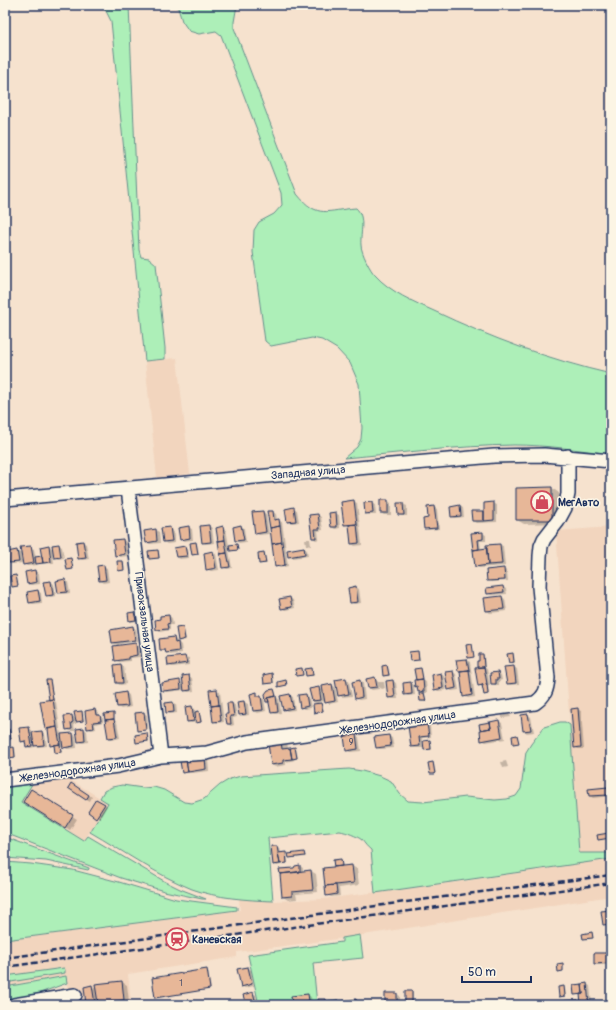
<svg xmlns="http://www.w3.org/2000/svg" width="616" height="1010" font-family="Pangolin,sans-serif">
<rect width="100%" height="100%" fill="#f6e2ce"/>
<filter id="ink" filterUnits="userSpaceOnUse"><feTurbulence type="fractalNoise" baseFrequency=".025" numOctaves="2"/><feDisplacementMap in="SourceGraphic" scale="8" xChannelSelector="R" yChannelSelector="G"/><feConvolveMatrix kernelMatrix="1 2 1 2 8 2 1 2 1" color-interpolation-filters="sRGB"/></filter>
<g filter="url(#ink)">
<path fill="#f2d5be" d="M 177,358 L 190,474 L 157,478 L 145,361 Z
M 611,527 L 611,853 L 579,853 L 556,531 Z
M 66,777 L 108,803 L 84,841 L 20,802 L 34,781 Z
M 611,859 L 611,896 L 338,939 L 237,952 L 237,957 L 128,974 L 131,1003 L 113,1005 L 70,1005 L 66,976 L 5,987 L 5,940 L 240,910 L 239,899 L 273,901 L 323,899 L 457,882 Z"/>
<path fill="#adefb8" stroke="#648f8b" d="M 103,5 L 129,5 L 139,250 L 141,257 L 149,258 L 156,264 L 165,348 L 165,359 L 145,361 L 111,21 Z
M 177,5 L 237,5 L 234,22 L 234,28 L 297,194 C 318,220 327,210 356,208 C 366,217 360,233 361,245 C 361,252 370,270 375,275 C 390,292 414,302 434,311 C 491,338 550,360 611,374 L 611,454 C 579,450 547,445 514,445 C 457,446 401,453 344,458 L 357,447 L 361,439 L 362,428 L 359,384 L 350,363 L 337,349 L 322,340 L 312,338 L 271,346 L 265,341 L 253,252 L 254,230 L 259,222 L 274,214 L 282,205 L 281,193 L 221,35 L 216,31 L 199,34 L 189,31 L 182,21 Z
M 560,722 L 565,722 L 570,725 L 579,853 L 611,853 L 611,859 L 375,893 L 371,850 C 367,847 365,844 362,840 C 357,836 346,832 340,831 L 268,838 L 273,901 C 246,900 217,898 192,889 C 157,875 123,851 90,832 L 108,803 L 100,798 L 104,791 L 112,787 L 122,785 L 143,788 L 154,787 L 164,790 L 184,802 L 192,803 L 204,799 L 220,785 L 230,779 L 241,776 L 349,769 L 362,771 L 380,776 L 391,781 L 400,794 L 408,801 L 423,802 L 466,797 L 495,800 L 507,799 L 516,796 L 521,789 L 526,752 L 531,744 L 544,727 Z
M 34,781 L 21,802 L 84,841 L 88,836 L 164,881 L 180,889 L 206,899 L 202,899 L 164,891 L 121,878 L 5,833 L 5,784 Z
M 5,837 L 89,868 L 89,869 L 88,870 L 46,861 L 5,858 Z
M 5,862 L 31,864 L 73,870 L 119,882 L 176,899 L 237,907 L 237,910 L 5,940 Z
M 360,935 L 363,958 L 313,963 L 317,1005 L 259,1005 L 248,955 L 342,942 L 342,938 Z
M 64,968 L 65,970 L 65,973 L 5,983 L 5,976 Z
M 66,976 L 67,983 L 21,1000 L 5,1003 L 5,987 Z"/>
<path fill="#0003" d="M 552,488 L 559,493 L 559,523 L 524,524 L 517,520 Z
M 353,501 L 357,503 L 362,545 L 355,546 L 352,544 L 350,526 L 345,525 Z
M 381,501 L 388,501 L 391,503 L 391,515 L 384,515 L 381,513 Z
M 371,503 L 375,505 L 376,515 L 370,515 L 366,514 Z
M 493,503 L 497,505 L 497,522 L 476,523 L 473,521 Z
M 398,504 L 403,504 L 407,506 L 407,516 L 402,516 L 398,515 Z
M 460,506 L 463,508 L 464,517 L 455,518 L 452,517 Z
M 434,507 L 437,509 L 439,529 L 428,530 L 425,529 Z
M 293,508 L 297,510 L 299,522 L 292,523 L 288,521 Z
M 263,512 L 266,514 L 269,534 L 259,535 L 256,533 Z
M 273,512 L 276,514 L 277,520 L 282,522 L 288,566 L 280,568 L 276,566 Z
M 335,513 L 339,515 L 340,528 L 335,529 L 332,527 Z
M 318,515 L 321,517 L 323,530 L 318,531 L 319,539 L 316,540 L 313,538 L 310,516 Z
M 209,526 L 212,528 L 214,543 L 206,544 L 203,543 Z
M 241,526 L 244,528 L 246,542 L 239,543 L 236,541 Z
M 188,527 L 192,529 L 193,540 L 184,541 L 181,539 Z
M 169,528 L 173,530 L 175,543 L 167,544 L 164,542 Z
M 223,528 L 226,529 L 229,546 L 237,545 L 238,549 L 231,551 L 229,550 L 232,568 L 227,569 L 223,567 Z
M 156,530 L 159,532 L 160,543 L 150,544 L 147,542 Z
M 482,533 L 486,535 L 486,541 L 480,541 L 481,550 L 488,549 L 487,546 L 500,545 L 503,546 L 505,566 L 479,568 L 476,566 L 472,534 Z
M 305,539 L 310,539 L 311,546 L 306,545 Z
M 123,540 L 126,542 L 128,556 L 120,557 L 116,555 Z
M 83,542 L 86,544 L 89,559 L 82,560 L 79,558 Z
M 196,543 L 197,544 L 199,554 L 195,555 L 193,554 Z
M 59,545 L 62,547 L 64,558 L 58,559 L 53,556 L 54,563 L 39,564 L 36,563 L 37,565 L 27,566 L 23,563 L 13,564 L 10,563 L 17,551 L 22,554 L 31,547 L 34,549 L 36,558 L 43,557 L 49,546 L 54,550 Z
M 185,547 L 188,549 L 189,558 L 180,559 L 177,557 Z
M 304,548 L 307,550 L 308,556 L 292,558 L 289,557 Z
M 158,551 L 159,552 L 160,558 L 150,558 Z
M 213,552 L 216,554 L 219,570 L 211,571 L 207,569 Z
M 264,553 L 265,554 L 267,564 L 260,564 Z
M 5,563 L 7,577 L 5,577 L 7,586 L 5,586 Z
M 103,566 L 107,568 L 109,582 L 103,583 L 100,581 Z
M 503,569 L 507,571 L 508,581 L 491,582 L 488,581 Z
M 35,571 L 39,573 L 40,584 L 31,585 L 28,584 L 26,573 Z
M 64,580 L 68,582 L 70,593 L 62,594 L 58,592 Z
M 51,582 L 54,584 L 56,596 L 50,597 L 47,595 Z
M 356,587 L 359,589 L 361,603 L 354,604 L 351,602 Z
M 503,587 L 506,589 L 507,594 L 491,595 L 488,593 Z
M 38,591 L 41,593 L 42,603 L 33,604 L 30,603 Z
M 502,597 L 505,599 L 507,611 L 490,613 L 487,611 L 486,599 Z
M 290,598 L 293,600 L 295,608 L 285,610 L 282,608 Z
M 134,613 L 135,614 L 136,621 L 131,622 L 130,621 Z
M 169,616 L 172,618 L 173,625 L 170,625 L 170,630 L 160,632 L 157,630 L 161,620 Z
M 133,627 L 136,629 L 138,641 L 119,644 L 119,646 L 113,643 Z
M 183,628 L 184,629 L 186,640 L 180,641 L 179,640 Z
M 174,638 L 181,645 L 182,653 L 170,655 L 167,651 L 161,650 Z
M 135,644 L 139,646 L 140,657 L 131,658 L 131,661 L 119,662 L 116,660 Z
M 418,652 L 419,653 L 420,660 L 411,660 Z
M 513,654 L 514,655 L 515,663 L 511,663 L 510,662 Z
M 482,655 L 484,655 L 485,668 L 487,669 L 490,686 L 488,686 L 489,694 L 486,695 L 484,694 L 483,687 L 479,685 L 481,668 L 478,667 Z
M 185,657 L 189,658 L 189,665 L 172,667 L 169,665 L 168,659 Z
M 467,660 L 470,662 L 475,697 L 468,698 L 464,696 L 461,672 L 459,671 Z
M 121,665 L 124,667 L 126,684 L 120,685 L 117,683 Z
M 387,666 L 388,667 L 390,676 L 384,676 Z
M 514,667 L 517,669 L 519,684 L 511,685 L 508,684 Z
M 312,669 L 314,676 L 307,676 Z
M 421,669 L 422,670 L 423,679 L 421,679 L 426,682 L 427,693 L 425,693 L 426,701 L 423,702 L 421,701 L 423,694 L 419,692 L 418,688 L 415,686 Z
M 453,672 L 456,674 L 459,690 L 452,691 L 449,689 L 446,673 Z
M 498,673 L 501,675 L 502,680 L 499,681 L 499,685 L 495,685 L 492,684 Z
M 271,674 L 273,675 L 274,683 L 266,684 L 265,684 Z
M 441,674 L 444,676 L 446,690 L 438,691 L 435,689 Z
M 189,676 L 192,678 L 194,691 L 188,692 L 184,690 L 167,692 L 164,691 L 179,681 L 184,684 Z
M 375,678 L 378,682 L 384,682 L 385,688 L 382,689 L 379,687 L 379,689 L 372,690 L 369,688 Z
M 346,679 L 349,681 L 352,696 L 342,697 L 339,695 Z
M 50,681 L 51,682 L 54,701 L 56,702 L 61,735 L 73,734 L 76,736 L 77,748 L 67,749 L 64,745 L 61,746 L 62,753 L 58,753 L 55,747 L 51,745 L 49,731 L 45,729 L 50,700 Z
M 360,681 L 363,683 L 365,699 L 359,700 L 355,698 Z
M 393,681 L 396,683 L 398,699 L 392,699 L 389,698 Z
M 411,683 L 414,685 L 415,695 L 408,696 L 405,694 L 404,684 Z
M 332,685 L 335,687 L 338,702 L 329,704 L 326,701 L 318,702 L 322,704 L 324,711 L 315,712 L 318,704 L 312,701 L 310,689 L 319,688 L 324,691 Z
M 216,690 L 220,692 L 224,722 L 217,723 L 214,721 Z
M 274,690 L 275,690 L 277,698 L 279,699 L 281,713 L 275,714 L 271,712 L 270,702 L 267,701 Z
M 126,693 L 129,695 L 131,707 L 121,709 L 118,707 Z
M 257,694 L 264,699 L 266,711 L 258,713 L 254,711 Z
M 290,695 L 293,697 L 295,710 L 287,711 L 284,709 Z
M 306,695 L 309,697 L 311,708 L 304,709 L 301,707 Z
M 244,702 L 248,704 L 249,715 L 243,716 L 240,714 L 238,703 Z
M 173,703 L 176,704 L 177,713 L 170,714 L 167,712 Z
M 232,704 L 235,705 L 237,717 L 233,718 L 234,725 L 231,726 L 228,724 Z
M 192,707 L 195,709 L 196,713 L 200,713 L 202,722 L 191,723 L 188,722 Z
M 577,709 L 581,711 L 584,749 L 578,749 L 575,747 Z
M 95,710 L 98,712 L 99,716 L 103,718 L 103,722 L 95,724 L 96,729 L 91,730 L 88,728 Z
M 81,712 L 83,713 L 84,721 L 78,722 L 76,721 L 76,724 L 74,724 L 75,731 L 70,731 L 67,729 L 65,717 L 72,716 L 76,719 Z
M 144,713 L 147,715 L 148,729 L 140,730 L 140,731 L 138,730 Z
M 113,714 L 115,721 L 117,722 L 120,738 L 112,740 L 109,738 Z
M 509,714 L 511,717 L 502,718 L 502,715 Z
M 528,715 L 531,717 L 534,732 L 527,733 L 524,731 L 522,716 Z
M 499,721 L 502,723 L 505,739 L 486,742 L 482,740 Z
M 427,725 L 430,726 L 431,737 L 422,738 L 423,748 L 415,748 L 412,747 Z
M 29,728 L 32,730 L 32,733 L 42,732 L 45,734 L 47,746 L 38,747 L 34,745 L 35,747 L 30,748 L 26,746 L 26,743 L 22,741 Z
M 84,729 L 87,731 L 88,742 L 82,743 L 79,741 Z
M 5,730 L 10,730 L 12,739 L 6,739 Z
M 147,734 L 148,735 L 149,742 L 137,742 Z
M 356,735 L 359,737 L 361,751 L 350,752 L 347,750 L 345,736 Z
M 389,736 L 392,738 L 394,748 L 380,749 L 377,748 Z
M 5,740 L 7,754 L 5,754 Z
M 430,741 L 431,742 L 432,750 L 425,750 Z
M 287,742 L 288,749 L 296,749 L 298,758 L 294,759 L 295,760 L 286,762 L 286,765 L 275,767 L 272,765 L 269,744 Z
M 13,748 L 15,748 L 16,757 L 11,758 L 10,757 Z
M 205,759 L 208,760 L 209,771 L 192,773 L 183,772 Z
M 506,761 L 508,767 L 503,768 L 501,762 Z
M 433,763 L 434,764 L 436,774 L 431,774 Z
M 71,784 L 92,797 L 90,801 L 69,788 Z
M 608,788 L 611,790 L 611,796 L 593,798 L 590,796 L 589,790 Z
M 31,791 L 77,819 L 70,830 L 25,802 Z
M 97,800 L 107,806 L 100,818 L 89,812 Z
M 609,834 L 611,838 L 599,839 Z
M 272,847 L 277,847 L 280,848 L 281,853 L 287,854 L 288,863 L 277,866 L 274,864 Z
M 304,853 L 306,857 L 290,858 Z
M 341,860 L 343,867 L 352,866 L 357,869 L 359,885 L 339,888 L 340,896 L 331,897 L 327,895 L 324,869 L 335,868 Z
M 300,866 L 303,868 L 303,872 L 311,871 L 316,874 L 318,892 L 296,894 L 297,899 L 288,900 L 283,897 Z
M 611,911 L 611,927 L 609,927 L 604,924 Z
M 595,954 L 611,955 L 611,965 L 598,965 L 595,963 Z
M 248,968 L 251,970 L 254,986 L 245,988 L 242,986 Z
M 207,970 L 208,971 L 211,989 L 156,997 L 153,979 Z
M 122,982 L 127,985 L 129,1002 L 103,1005 L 97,1001 L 97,1005 L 87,1004 L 92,987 L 97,989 Z
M 587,984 L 590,986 L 592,1005 L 567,1005 L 578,1001 L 582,1003 L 581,994 L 575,994 Z
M 564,987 L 565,988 L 566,996 L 561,997 L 560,996 Z
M 412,992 L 413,993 L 413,1002 L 407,1002 L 406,1001 Z
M 252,993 L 256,995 L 258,1005 L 247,1005 L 245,995 Z
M 397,994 L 400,996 L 400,1005 L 389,1004 L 386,1002 Z
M 308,995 L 311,997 L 312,1003 L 296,1005 L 293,1003 Z
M 356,1000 L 359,1002 L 360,1005 L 345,1005 L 345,1002 Z"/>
<path fill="#e7b798" stroke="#1b2f5e" d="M 552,487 L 552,520 L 516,520 L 516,488 Z
M 354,500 L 357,524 L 344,525 L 341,502 Z
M 380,500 L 388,500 L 388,513 L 380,513 Z
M 372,502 L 373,513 L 365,514 L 364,503 Z
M 494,502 L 494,520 L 484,521 L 484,503 Z
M 397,503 L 403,503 L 404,515 L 398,515 Z
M 460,505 L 461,516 L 451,517 L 450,507 Z
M 434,506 L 437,528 L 424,529 L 423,519 L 428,518 L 427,507 Z
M 294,507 L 296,521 L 287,522 L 285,509 Z
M 263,511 L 266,532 L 255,534 L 252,512 Z
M 267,511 L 273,511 L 274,520 L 279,519 L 280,526 L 270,528 Z
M 471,511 L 484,511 L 484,521 L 472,521 Z
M 336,512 L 337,527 L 331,527 L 329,513 Z
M 318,514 L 320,529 L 315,529 L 316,538 L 312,538 L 309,515 Z
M 357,524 L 359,543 L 351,544 L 349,525 Z
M 209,525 L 211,542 L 202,543 L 200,526 Z
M 241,525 L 244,540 L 235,541 L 233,527 Z
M 189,526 L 190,538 L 180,540 L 178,528 Z
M 223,526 L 225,540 L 218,541 L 216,528 Z
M 280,526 L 282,542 L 272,544 L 270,528 Z
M 170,527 L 172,541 L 163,542 L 161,528 Z
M 156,529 L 157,541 L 146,543 L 144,531 Z
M 483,532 L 483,539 L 478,540 L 479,549 L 473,550 L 471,533 Z
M 123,539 L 125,554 L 115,556 L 113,540 Z
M 225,540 L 227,553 L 220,554 L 218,541 Z
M 83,541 L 86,558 L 78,559 L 76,542 Z
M 196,542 L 198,554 L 192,555 L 190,543 Z
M 282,542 L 285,565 L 275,567 L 272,544 Z
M 59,544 L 61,557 L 54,558 L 52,545 Z
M 237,544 L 238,550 L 230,551 L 229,545 Z
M 500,544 L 502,564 L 488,565 L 486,545 Z
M 49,545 L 51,562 L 43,563 L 40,547 Z
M 31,546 L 34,563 L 23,565 L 20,547 Z
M 185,546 L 187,556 L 176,557 L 174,548 Z
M 304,547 L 305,554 L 288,557 L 287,550 Z
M 487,548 L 488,565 L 475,567 L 473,550 Z
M 17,550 L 19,562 L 9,563 L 7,552 Z
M 158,550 L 159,558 L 149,559 L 148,551 Z
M 213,551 L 216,568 L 206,570 L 204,553 Z
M 264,552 L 266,563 L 259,564 L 258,553 Z
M 227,553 L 230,567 L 222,568 L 220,554 Z
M 42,556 L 43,563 L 36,564 L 35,557 Z
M 71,558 L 73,569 L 67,570 L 65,559 Z
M 117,561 L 123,561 L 124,570 L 118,571 Z
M 104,565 L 106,580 L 99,581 L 97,566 Z
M 504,568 L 505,580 L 487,581 L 486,570 Z
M 35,570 L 37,582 L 27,584 L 25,572 Z
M 16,575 L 18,586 L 12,587 L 10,576 Z
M 65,579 L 67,592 L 58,593 L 56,581 Z
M 51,581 L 53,595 L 46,596 L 43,582 Z
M 356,586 L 358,602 L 350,603 L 348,588 Z
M 503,586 L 504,592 L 487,594 L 486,588 Z
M 38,590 L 40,601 L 29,603 L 27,592 Z
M 502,596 L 504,609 L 486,611 L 484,598 Z
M 290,597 L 292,607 L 281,609 L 279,599 Z
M 134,612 L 136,620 L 129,621 L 128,613 Z
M 169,615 L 170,623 L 167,624 L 168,629 L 156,630 L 155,620 L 160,619 L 160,616 Z
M 133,626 L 135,640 L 112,643 L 110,630 Z
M 183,627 L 185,639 L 178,641 L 176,628 Z
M 174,637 L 175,643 L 178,642 L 179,651 L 166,653 L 165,650 L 160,650 L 159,639 Z
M 136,643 L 137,655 L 128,657 L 128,659 L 115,661 L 113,646 Z
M 472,644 L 474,657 L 468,658 L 466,645 Z
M 418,651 L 419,660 L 410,661 L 409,652 Z
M 513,653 L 514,662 L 509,663 L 507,654 Z
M 479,654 L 483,654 L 484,667 L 477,667 L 477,661 L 479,661 Z
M 185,656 L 187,663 L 168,666 L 167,658 Z
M 467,659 L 469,670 L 458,671 L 456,660 Z
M 121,664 L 123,683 L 116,683 L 114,665 Z
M 387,665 L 389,675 L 383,676 L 382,666 Z
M 514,666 L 516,683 L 507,684 L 504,667 Z
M 484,667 L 487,684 L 478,686 L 475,668 Z
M 302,668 L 303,675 L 296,676 L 295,669 Z
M 312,668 L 313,675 L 306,676 L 305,669 Z
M 421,668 L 423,679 L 416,680 L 414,669 Z
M 469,670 L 472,695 L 463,697 L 460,671 Z
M 453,671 L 456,688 L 448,690 L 445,672 Z
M 498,672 L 499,679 L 496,679 L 496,684 L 491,684 L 490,673 Z
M 272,673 L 273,683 L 264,684 L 263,675 Z
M 441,673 L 443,688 L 434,690 L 432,675 Z
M 189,675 L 191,690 L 184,691 L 182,676 Z
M 375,677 L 377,687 L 368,688 L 366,679 Z
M 346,678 L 349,694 L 338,696 L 335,680 Z
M 423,679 L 424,691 L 418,692 L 417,686 L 415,687 L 414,680 Z
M 46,680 L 50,680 L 53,699 L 49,700 Z
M 180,680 L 181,689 L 163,691 L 162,683 Z
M 286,680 L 287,685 L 278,687 L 278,682 Z
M 360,680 L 362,697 L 355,699 L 352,682 Z
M 393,680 L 395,697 L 388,698 L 386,681 Z
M 411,682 L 412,694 L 404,695 L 403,683 Z
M 332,684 L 335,701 L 325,703 L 322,686 Z
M 487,684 L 488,694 L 484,695 L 482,685 Z
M 319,687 L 321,700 L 312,701 L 309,689 Z
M 217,689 L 219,705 L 211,706 L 209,690 Z
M 274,689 L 276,696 L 268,698 L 269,702 L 266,702 L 265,694 L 268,690 Z
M 126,692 L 128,706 L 117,707 L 115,694 Z
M 257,692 L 257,696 L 261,696 L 263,710 L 253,711 L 250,694 Z
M 419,693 L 424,693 L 426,701 L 420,701 Z
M 290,694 L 293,708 L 283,710 L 280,696 Z
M 306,694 L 308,706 L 300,708 L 298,695 Z
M 276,696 L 278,712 L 271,713 L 268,698 Z
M 53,699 L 57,727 L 45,729 L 40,701 Z
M 244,701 L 246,714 L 239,715 L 237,702 Z
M 173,702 L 174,712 L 166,713 L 165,703 Z
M 227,703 L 232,703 L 234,716 L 230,716 L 231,724 L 227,724 L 225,714 L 228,714 Z
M 321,703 L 323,711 L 314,713 L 313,704 Z
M 219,705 L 221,721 L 213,722 L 211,706 Z
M 192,706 L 194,721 L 187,722 L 185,707 Z
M 578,708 L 581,747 L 574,748 L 571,709 Z
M 95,709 L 96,715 L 100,715 L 101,721 L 93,722 L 94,728 L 87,729 L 85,711 Z
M 82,711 L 83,721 L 76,722 L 74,712 Z
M 199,711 L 201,722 L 196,723 L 195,712 Z
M 144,712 L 146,730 L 137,731 L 135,713 Z
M 114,713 L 114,719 L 105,720 L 104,714 Z
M 528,714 L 531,730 L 523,731 L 521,715 Z
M 72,715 L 73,722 L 71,723 L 72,729 L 66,730 L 64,716 Z
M 114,719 L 117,737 L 108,738 L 105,720 Z
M 499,720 L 502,737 L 481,741 L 480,730 L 491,728 L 490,722 Z
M 490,722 L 491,728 L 480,730 L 479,724 Z
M 427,724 L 429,736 L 419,737 L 420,746 L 411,747 L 408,726 Z
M 29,727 L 32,746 L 26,747 L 25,741 L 21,742 L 19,728 Z
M 57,727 L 60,744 L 50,746 L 48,729 Z
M 84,728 L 85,741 L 78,742 L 76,729 Z
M 5,729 L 9,729 L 11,739 L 5,740 Z
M 42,731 L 44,745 L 34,746 L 32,732 Z
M 73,733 L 74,746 L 63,748 L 61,734 Z
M 147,733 L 148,741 L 136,743 L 135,735 Z
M 356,734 L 358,749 L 346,751 L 344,736 Z
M 389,735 L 391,746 L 376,748 L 374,737 Z
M 517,735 L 519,743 L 513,744 L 512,736 Z
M 430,740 L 431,749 L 424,750 L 423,741 Z
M 281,741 L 282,749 L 290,748 L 292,759 L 283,760 L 283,763 L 271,765 L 268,743 Z
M 60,744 L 61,752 L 55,753 L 54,745 Z
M 14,747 L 15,757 L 9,758 L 7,748 Z
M 295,747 L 297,758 L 292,759 L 290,748 Z
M 205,758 L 206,769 L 188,772 L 186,760 Z
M 186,760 L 188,772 L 182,773 L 180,761 Z
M 433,762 L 435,774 L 430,774 L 428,763 Z
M 71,783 L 89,795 L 86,800 L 68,788 Z
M 608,787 L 609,795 L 589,796 L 588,789 Z
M 31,789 L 73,815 L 65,828 L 23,802 Z
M 96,799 L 105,804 L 96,818 L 88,812 Z
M 609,833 L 610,838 L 598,840 L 597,835 Z
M 271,846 L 277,846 L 280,864 L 273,865 Z
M 286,852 L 287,863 L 280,864 L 278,853 Z
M 304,852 L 305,856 L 289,858 L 288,854 Z
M 341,859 L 342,866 L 334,867 L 333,860 Z
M 300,865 L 300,872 L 280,874 L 279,869 L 294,868 L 295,866 Z
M 352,865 L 354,883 L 325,886 L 323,868 Z
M 311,870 L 313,890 L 292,892 L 292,896 L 282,897 L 280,874 Z
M 336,885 L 337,894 L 326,896 L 325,886 Z
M 611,910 L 611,924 L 603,925 L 601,911 Z
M 592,932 L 593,938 L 583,939 L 582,934 Z
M 594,953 L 609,953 L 609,963 L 594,964 Z
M 563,963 L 563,971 L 558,972 L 557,964 Z
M 248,967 L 252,984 L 241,987 L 237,969 Z
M 207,969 L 210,989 L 155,998 L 152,978 Z
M 122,981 L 124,1000 L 98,1003 L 95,984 Z
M 587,983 L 589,1005 L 581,1005 L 580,994 L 583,994 L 582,984 Z
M 582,984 L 583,994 L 574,995 L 573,985 Z
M 92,985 L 95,1004 L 86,1005 L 84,987 Z
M 564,986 L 565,996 L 559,997 L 558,987 Z
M 405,991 L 412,991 L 412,1002 L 405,1002 Z
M 253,992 L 256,1004 L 246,1005 L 243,995 Z
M 385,993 L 397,993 L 397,1003 L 385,1003 Z
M 308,994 L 309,1001 L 292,1003 L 291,996 Z
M 318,999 L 326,999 L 326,1004 L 319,1005 Z
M 356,999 L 357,1005 L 344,1005 L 343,1001 Z
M 338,1000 L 339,1005 L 329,1005 L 329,1001 Z
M 578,1000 L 579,1005 L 566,1005 L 565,1001 Z"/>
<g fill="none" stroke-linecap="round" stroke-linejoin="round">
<g stroke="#1b2f5e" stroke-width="16">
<path id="minor" d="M 128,489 L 161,756
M 5,499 L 494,456 L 544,455 L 611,461
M 5,780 L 118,766 L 161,756 L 207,753 L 247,742 L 535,703 C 545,696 547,690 548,678 L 539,587 L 540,556 L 541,546 L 544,539 L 558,521 L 565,508 L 568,494 L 568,456
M 14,1005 L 75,995"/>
</g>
<use href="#minor" stroke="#fcf5e5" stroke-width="13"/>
<path stroke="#1b2f5e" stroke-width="2.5" stroke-dasharray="6 3" stroke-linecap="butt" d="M 5,958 L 398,903 L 611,875
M 5,967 L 611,883"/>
</g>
</g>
<defs>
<g id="shop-ring" transform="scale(1.15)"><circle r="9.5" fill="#fcf5e5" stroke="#d1495b" stroke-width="1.5"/><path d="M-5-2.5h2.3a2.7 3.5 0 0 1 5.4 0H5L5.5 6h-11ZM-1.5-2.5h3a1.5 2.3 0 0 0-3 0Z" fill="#d1495b"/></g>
<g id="station-ring" transform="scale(1.15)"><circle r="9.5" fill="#fcf5e5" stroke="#d1495b" stroke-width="1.5"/><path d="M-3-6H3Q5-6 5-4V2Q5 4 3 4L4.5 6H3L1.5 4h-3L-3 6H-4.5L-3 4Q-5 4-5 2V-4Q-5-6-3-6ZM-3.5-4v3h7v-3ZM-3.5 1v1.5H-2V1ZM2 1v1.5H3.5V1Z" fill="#d1495b"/></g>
</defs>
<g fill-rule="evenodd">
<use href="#shop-ring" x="542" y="502"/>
<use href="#station-ring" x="177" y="939"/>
</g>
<g text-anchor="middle" stroke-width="3" stroke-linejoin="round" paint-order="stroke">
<g font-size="9" fill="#4e516c">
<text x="351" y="745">9</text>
<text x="181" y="986">1</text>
</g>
<g font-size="11" fill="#1b2f5e" stroke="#fcf5e5">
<text transform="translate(308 472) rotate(-5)" y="4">Западная улица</text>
<text transform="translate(145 622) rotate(83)" y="4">Привокзальная улица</text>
<text transform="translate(398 722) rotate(-8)" y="4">Железнодорожная улица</text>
<text transform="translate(78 770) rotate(-8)" y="4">Железнодорожная улица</text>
</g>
<g font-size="11" font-weight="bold" fill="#1b2f5e" stroke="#fcf5e5" text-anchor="start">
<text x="558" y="506">МегАвто</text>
<text x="192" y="943">Каневская</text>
</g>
</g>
<rect width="616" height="1010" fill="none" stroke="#fcf5e5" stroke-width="20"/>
<rect x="10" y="10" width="596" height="990" fill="none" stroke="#1b2f5e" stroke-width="1.5" filter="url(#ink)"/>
<path d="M462 976v6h69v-6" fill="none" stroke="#1b2f5e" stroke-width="2"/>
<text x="468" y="976" font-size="12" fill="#1b2f5e" stroke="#fcf5e5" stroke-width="3" paint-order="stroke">50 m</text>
</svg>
